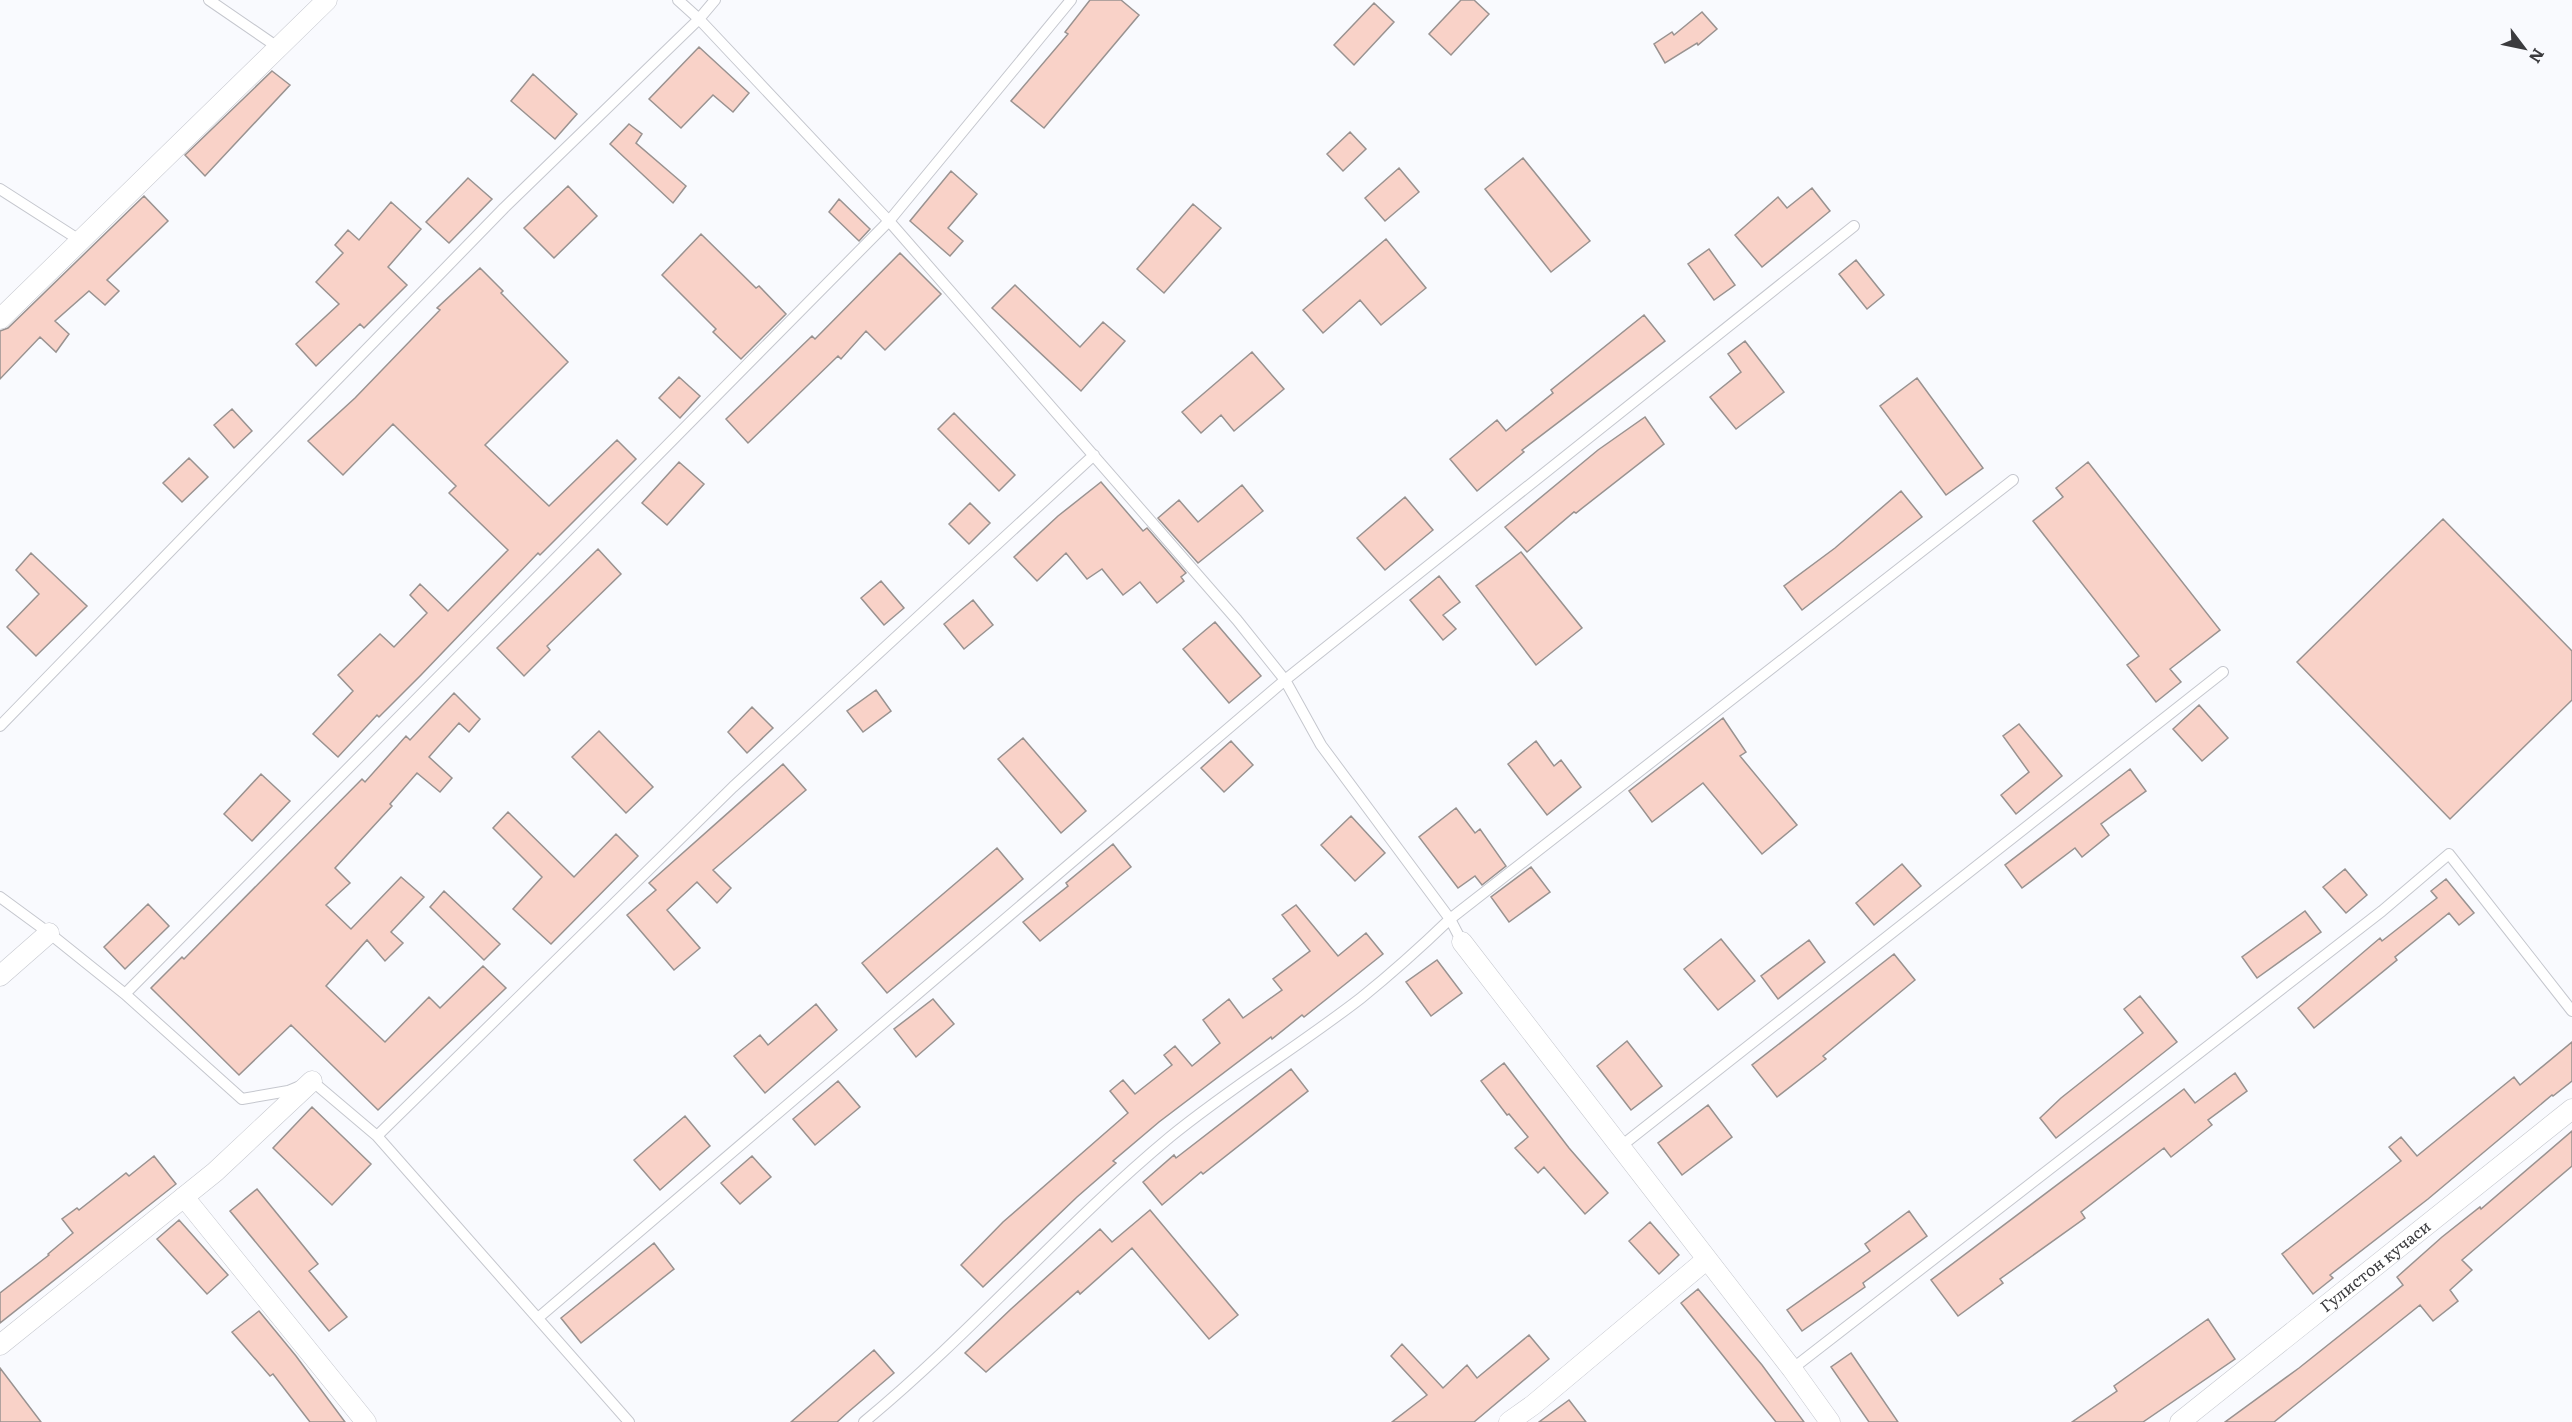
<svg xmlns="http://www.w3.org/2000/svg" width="2572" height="1422" font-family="Literata,serif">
<rect width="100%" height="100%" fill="#f9fafe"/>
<path fill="#f9d2c8" stroke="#999290" stroke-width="1.5" d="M 1090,0 L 1121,0 L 1139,15 L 1044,128 L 1011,101 L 1068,34 L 1065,32 Z
M 1461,0 L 1474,0 L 1489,14 L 1451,55 L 1429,34 Z
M 1374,3 L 1394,22 L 1354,65 L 1334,45 Z
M 1702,12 L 1717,29 L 1698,45 L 1697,43 L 1665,63 L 1654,44 L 1672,32 L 1674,35 Z
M 699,47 L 749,93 L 733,112 L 713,95 L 681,128 L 649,99 Z
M 272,71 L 290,85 L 205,176 L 185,155 Z
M 533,74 L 577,114 L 555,139 L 511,101 Z
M 629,124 L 642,134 L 636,143 L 686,186 L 673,203 L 610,144 Z
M 1350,132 L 1366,149 L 1343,171 L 1327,154 Z
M 1523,158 L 1590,241 L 1551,272 L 1485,189 Z
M 1399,168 L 1419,192 L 1385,221 L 1365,198 Z
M 951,171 L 977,194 L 948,228 L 963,241 L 950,256 L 910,221 Z
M 468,178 L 492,199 L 449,243 L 426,222 Z
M 568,186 L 597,216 L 554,258 L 524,228 Z
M 1812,188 L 1830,211 L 1762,267 L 1735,235 L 1778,197 L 1787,208 Z
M 144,196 L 168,221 L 107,280 L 119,291 L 105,305 L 89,291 L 55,321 L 69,334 L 56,352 L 40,337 L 0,379 L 0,331 L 8,328 Z
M 839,199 L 870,229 L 859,241 L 829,212 Z
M 391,202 L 421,229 L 388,267 L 407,285 L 364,328 L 360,324 L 316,366 L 296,344 L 339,304 L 316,282 L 343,253 L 335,245 L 348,230 L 359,240 Z
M 1193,204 L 1221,228 L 1164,293 L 1137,269 Z
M 701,234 L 756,288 L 759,286 L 786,314 L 741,359 L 713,332 L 716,329 L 662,275 Z
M 1386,239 L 1426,288 L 1381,325 L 1360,300 L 1323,333 L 1303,310 Z
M 1709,249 L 1735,285 L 1714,300 L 1688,264 Z
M 900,253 L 941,294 L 885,350 L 866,331 L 841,359 L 838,356 L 748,443 L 726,419 L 812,336 L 815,339 Z
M 1856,260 L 1884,295 L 1867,309 L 1839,274 Z
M 480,268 L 503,291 L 501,293 L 568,362 L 485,445 L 549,506 L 617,440 L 636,459 L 540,555 L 538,553 L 421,675 L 379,717 L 377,715 L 338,757 L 313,734 L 353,691 L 338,675 L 380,634 L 394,647 L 427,613 L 410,595 L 420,584 L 448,611 L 508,550 L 449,493 L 456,486 L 393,424 L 343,475 L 308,441 L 355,398 L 440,310 L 437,308 Z
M 1015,285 L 1080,347 L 1103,322 L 1125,341 L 1081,391 L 992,308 Z
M 1644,315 L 1665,341 L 1522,450 L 1524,452 L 1477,491 L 1450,459 L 1497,420 L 1506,431 L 1553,393 L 1551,390 Z
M 1745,341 L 1784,392 L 1736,429 L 1710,397 L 1741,372 L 1728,354 Z
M 1252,352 L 1284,389 L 1234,431 L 1221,415 L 1201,433 L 1182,412 Z
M 679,377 L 700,396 L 680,418 L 659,398 Z
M 1917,378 L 1983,468 L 1946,495 L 1880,406 Z
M 232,409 L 252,431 L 234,448 L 214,425 Z
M 954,413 L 1015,475 L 999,491 L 938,429 Z
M 1645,417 L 1664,444 L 1576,513 L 1574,512 L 1527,552 L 1505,527 L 1598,450 Z
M 189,458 L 208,477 L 182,502 L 163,483 Z
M 679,462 L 704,484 L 667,525 L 642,503 Z
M 2088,462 L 2220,630 L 2170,669 L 2181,682 L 2156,702 L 2127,665 L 2139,656 L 2033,521 L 2063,497 L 2056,488 Z
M 1101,482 L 1143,531 L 1147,528 L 1186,573 L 1181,577 L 1184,581 L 1157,603 L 1140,582 L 1123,595 L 1102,569 L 1087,579 L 1066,553 L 1037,581 L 1014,557 L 1058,516 Z
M 1242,485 L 1263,511 L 1198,563 L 1158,518 L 1179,500 L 1198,522 Z
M 1901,491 L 1922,517 L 1802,610 L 1784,586 L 1835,548 Z
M 1405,497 L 1433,530 L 1385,570 L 1357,538 Z
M 970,503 L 990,523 L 969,544 L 949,524 Z
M 2443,519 L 2572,651 L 2572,700 L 2450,819 L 2297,662 Z
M 598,549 L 621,574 L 547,646 L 550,650 L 524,676 L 497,648 Z
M 1521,552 L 1582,628 L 1536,665 L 1476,586 Z
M 31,553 L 87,606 L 36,656 L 7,627 L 39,594 L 16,570 Z
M 1439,576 L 1460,602 L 1443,615 L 1456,629 L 1443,640 L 1410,600 Z
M 881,581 L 904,608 L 884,625 L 861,598 Z
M 973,600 L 993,625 L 964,649 L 944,624 Z
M 1215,622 L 1261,676 L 1229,703 L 1183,649 Z
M 876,690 L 891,711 L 863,732 L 847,711 Z
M 454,693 L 480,719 L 469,732 L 459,723 L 429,757 L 452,778 L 440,792 L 417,773 L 390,804 L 392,806 L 335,868 L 350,883 L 326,905 L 351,929 L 401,877 L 424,897 L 391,932 L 403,943 L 385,961 L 367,940 L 326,986 L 385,1042 L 429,997 L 440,1008 L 483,966 L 506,988 L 378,1110 L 291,1025 L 239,1075 L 151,988 L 182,957 L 184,959 L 362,779 L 365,782 L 406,736 L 410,740 Z
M 2199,705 L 2228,738 L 2202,761 L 2173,729 Z
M 752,707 L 773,728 L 747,753 L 728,732 Z
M 1723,718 L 1746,752 L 1740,756 L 1797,825 L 1762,854 L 1703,783 L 1652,822 L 1629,791 Z
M 2019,724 L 2062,776 L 2016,814 L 2001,795 L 2029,772 L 2003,736 Z
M 599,731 L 653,787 L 626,813 L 572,757 Z
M 1023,738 L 1086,811 L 1061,833 L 998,759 Z
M 1231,741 L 1253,765 L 1224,792 L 1201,768 Z
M 1536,741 L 1554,766 L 1561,760 L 1581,787 L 1547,815 L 1508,764 Z
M 783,764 L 806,790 L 713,870 L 731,888 L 717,903 L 697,882 L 667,910 L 700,948 L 674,970 L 627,915 L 656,890 L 649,883 Z
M 2130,769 L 2146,791 L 2101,824 L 2109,835 L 2082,857 L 2075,848 L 2022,888 L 2005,865 Z
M 261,774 L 290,801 L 252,841 L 224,814 Z
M 1456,808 L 1475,833 L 1480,829 L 1506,866 L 1482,885 L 1475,876 L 1458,888 L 1419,837 Z
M 508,812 L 574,877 L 616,834 L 638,856 L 551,944 L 513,909 L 542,877 L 493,828 Z
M 1351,816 L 1385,853 L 1355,881 L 1321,845 Z
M 1113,844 L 1131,867 L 1040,941 L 1023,922 L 1068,886 L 1066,883 Z
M 997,848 L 1023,879 L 887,993 L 862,963 Z
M 1902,864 L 1921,886 L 1874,925 L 1856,903 Z
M 1531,867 L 1550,892 L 1509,922 L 1491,897 Z
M 2345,869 L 2367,895 L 2346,913 L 2323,887 Z
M 2446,879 L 2474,913 L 2459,925 L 2449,913 L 2395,957 L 2397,960 L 2314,1028 L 2298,1008 L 2380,938 L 2382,941 L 2437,898 L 2431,891 Z
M 444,891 L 500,944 L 484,960 L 430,907 Z
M 148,904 L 169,926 L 125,969 L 104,947 Z
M 1296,905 L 1338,956 L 1366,933 L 1383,954 L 1304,1017 L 1302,1015 L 1272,1039 L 1271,1037 L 1159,1122 L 1113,1161 L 1116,1163 L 1077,1197 L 983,1287 L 961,1265 L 1003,1222 L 1128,1113 L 1110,1091 L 1123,1080 L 1135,1094 L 1172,1065 L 1164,1055 L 1175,1046 L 1192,1066 L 1220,1043 L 1203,1020 L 1229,999 L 1243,1018 L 1282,990 L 1273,979 L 1310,951 L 1282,915 Z
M 2305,911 L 2321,932 L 2257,978 L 2242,957 Z
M 1721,939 L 1755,981 L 1718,1010 L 1684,969 Z
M 1809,940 L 1825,962 L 1778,999 L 1761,976 Z
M 1894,954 L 1915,980 L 1823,1056 L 1826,1059 L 1777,1097 L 1752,1065 Z
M 1437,960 L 1462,993 L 1431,1016 L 1406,982 Z
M 2140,996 L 2177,1042 L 2056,1138 L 2040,1118 L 2061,1098 L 2143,1033 L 2124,1009 Z
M 933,999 L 954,1024 L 916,1057 L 894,1029 Z
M 816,1004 L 837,1030 L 765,1093 L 734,1056 L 760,1035 L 768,1045 Z
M 1627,1041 L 1662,1086 L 1631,1110 L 1597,1066 Z
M 2572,1042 L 2572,1081 L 2553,1096 L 2552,1095 L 2428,1199 L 2330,1275 L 2333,1278 L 2313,1294 L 2282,1254 L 2401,1161 L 2389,1147 L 2401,1137 L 2417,1156 L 2514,1077 L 2520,1085 Z
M 1504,1063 L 1569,1148 L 1608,1193 L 1585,1214 L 1544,1167 L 1538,1173 L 1515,1148 L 1528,1137 L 1509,1114 L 1507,1115 L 1481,1081 Z
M 1291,1069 L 1308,1091 L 1203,1174 L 1201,1172 L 1162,1205 L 1143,1182 L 1174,1155 L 1176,1158 Z
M 2235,1073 L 2247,1091 L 2208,1120 L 2212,1125 L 2171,1157 L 2164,1148 L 2081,1212 L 2085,1218 L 2000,1279 L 2003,1283 L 1958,1316 L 1931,1280 L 2184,1089 L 2195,1103 Z
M 838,1081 L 860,1107 L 815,1145 L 793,1119 Z
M 1708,1105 L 1732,1137 L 1682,1175 L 1658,1143 Z
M 312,1107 L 371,1164 L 332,1205 L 273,1148 Z
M 685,1116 L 710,1146 L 660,1190 L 634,1160 Z
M 2572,1131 L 2572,1166 L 2462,1260 L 2472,1270 L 2450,1290 L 2458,1301 L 2433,1321 L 2420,1305 L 2274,1422 L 2225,1422 L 2299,1368 L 2403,1285 L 2397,1277 L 2442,1237 L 2480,1207 L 2481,1209 Z
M 154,1156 L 176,1184 L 0,1323 L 0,1293 L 49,1255 L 48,1254 L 73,1233 L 62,1219 L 77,1208 L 79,1210 L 126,1173 L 129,1176 Z
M 752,1156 L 771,1177 L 740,1204 L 721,1183 Z
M 257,1189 L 318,1264 L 309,1271 L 347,1317 L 329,1331 L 230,1211 Z
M 1150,1210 L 1238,1315 L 1209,1339 L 1132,1248 L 1080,1294 L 1078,1291 L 986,1372 L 965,1353 L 1011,1309 L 1100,1229 L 1112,1242 Z
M 1909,1211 L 1927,1236 L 1863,1283 L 1865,1287 L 1802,1331 L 1787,1310 L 1870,1251 L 1865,1244 Z
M 179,1220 L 228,1275 L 207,1294 L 157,1239 Z
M 1650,1222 L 1679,1255 L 1659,1274 L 1629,1241 Z
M 654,1243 L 674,1269 L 581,1343 L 561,1318 Z
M 1698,1289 L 1762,1365 L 1804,1422 L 1776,1422 L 1681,1303 Z
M 259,1311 L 296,1356 L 345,1422 L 310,1422 L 273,1374 L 270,1376 L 232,1332 Z
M 2208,1319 L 2235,1359 L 2143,1422 L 2072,1422 L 2117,1391 L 2114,1386 Z
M 1529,1335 L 1549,1359 L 1474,1422 L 1392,1422 L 1427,1395 L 1391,1356 L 1402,1344 L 1443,1388 L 1467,1365 L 1477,1378 Z
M 874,1350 L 894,1373 L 847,1413 L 837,1422 L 791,1422 Z
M 1851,1353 L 1898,1422 L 1869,1422 L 1831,1367 Z
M 0,1368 L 41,1422 L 0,1422 Z
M 1569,1400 L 1586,1422 L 1539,1422 Z"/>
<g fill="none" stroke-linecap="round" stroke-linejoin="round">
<g stroke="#c5c7ce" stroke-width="12">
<path id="lane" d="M 209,0 L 279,48
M 678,0 L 699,19 L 889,221 L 1237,620 L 1285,680 L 1321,745 L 1450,919 L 1462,942
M 0,189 L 81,241
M 0,726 L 504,208 L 699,19 L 715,0
M 0,897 L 49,933 L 125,994 L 889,221 L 1071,0
M 125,994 L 242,1099 L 288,1091 L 312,1081 L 377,1136 L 629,1422
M 377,1136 L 733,787 L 1094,455
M 1620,1147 L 2223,672
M 538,1318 L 1285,680 L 1854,226
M 1792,1369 L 2382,911 L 2449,854 L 2572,1011
M 864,1422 C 972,1333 1063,1226 1170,1137 C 1231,1087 1299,1046 1361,998 C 1392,973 1421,947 1450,919 L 2013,480"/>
</g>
<g stroke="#c5c7ce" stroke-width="21">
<g id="street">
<path d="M 0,319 L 327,0"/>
<path d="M 1462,942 L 1792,1369 L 1830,1422"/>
<path d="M 0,976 L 49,933"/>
<path d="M 184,1197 L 366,1422"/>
<path d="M 0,1345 L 215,1172 L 312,1081"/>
<path d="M 1509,1422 L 1533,1405 L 1706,1260"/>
<path id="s1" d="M 2180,1422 L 2572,1109"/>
</g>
</g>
<use href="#lane" stroke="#fff" stroke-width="10"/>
<use href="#street" stroke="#fff" stroke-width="20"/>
</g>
<g text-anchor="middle" stroke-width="6" stroke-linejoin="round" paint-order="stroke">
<g font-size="16" fill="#3b3b3e" stroke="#f9fafe">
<text dy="6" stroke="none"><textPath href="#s1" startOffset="250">Гулистон кучаси</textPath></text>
</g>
</g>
<g transform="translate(2524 48) rotate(122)" stroke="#f9fafe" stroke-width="4.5" paint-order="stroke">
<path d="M0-4.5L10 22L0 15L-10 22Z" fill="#3b3b3e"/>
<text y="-9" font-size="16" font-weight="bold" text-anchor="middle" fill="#3b3b3e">N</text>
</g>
</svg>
